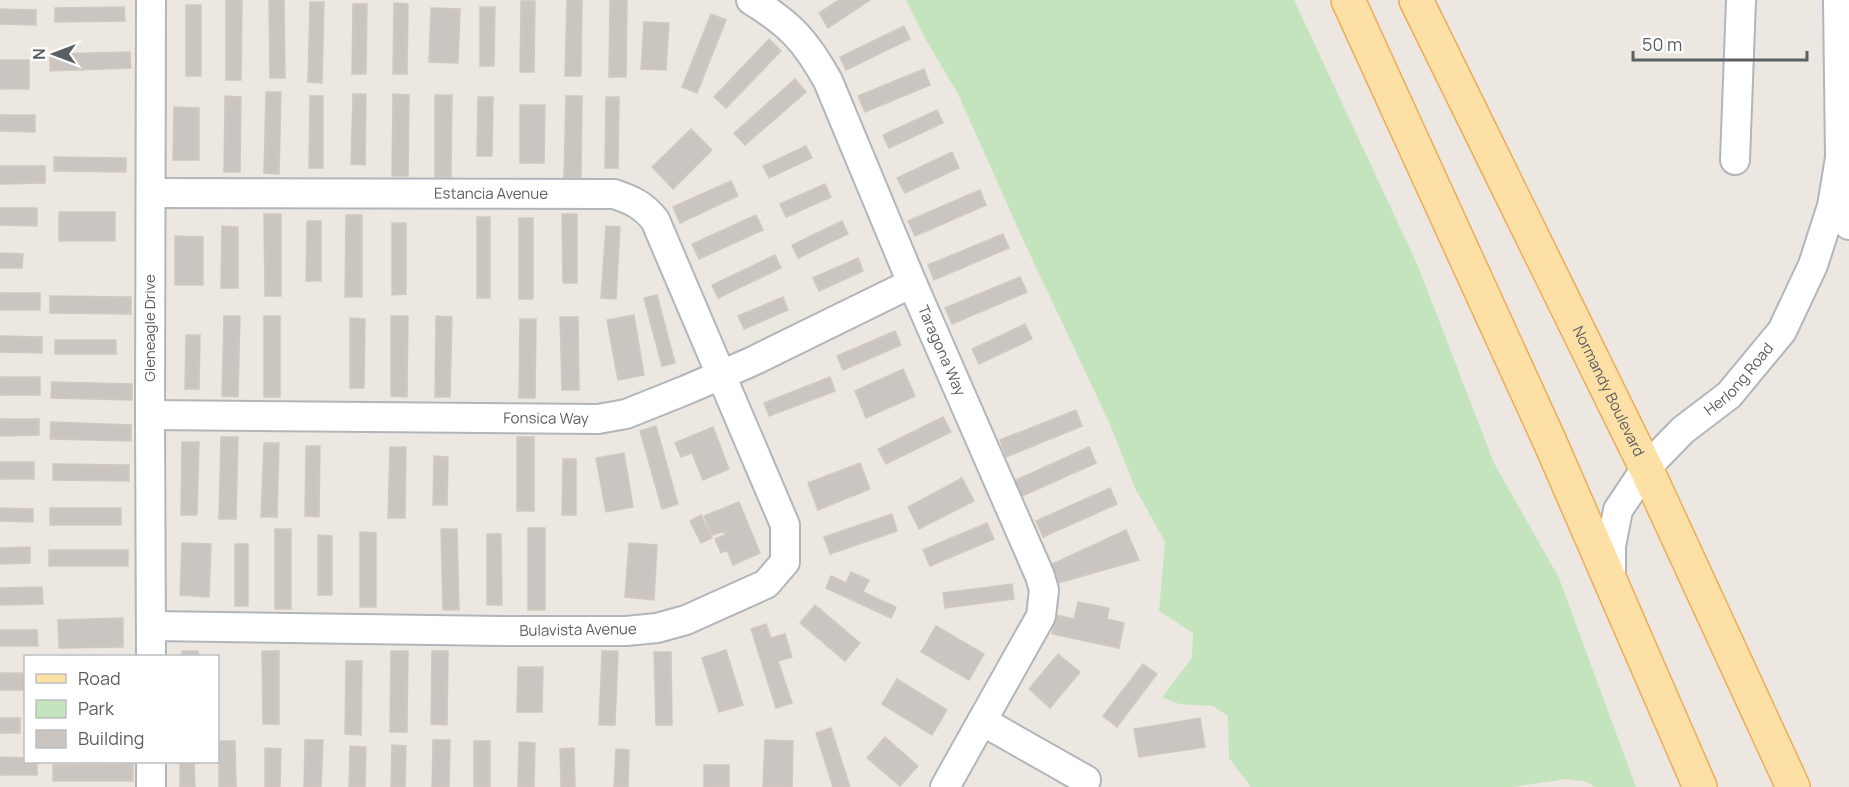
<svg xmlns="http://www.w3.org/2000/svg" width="1849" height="787" font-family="Manrope,sans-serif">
<rect width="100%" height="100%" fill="#ece8e1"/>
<path fill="#c4e4bd" d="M 906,0 L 1294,0 L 1418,266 L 1494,463 L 1559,578 L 1636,787 L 1595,787 L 1588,782 L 1567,779 L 1513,787 L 1251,787 L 1229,758 L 1228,716 L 1213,706 L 1179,704 L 1162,697 L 1192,658 L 1193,633 L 1159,611 L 1165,542 L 1135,488 L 1109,422 L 1025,244 L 957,92 L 926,40 Z"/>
<path fill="#cac5c0" stroke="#d1c9bf" stroke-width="1.5" d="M 226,0 L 242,0 L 241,80 L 226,80 Z
M 269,0 L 284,0 L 285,78 L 270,78 Z
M 567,0 L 582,0 L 581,76 L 565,76 Z
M 610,0 L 627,0 L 626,77 L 609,77 Z
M 839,0 L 870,0 L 828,28 L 819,13 Z
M 521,1 L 535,1 L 534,72 L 520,72 Z
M 310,2 L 324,2 L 322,83 L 308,82 Z
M 394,3 L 408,4 L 407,74 L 393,74 Z
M 353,4 L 367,4 L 366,74 L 352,74 Z
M 186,5 L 201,5 L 201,76 L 186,76 Z
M 124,7 L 125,21 L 55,22 L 55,8 Z
M 480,7 L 495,7 L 494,66 L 480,66 Z
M 431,8 L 460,9 L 458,63 L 429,62 Z
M 0,9 L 36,10 L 36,25 L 0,24 Z
M 711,14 L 726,20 L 697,93 L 682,87 Z
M 644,22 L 669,23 L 666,70 L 641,69 Z
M 904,26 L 910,39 L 846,70 L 840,57 Z
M 769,39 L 781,51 L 726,108 L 714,97 Z
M 130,52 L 131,68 L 50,71 L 50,54 Z
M 0,60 L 29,60 L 29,89 L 0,89 Z
M 924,69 L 930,85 L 865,112 L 858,96 Z
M 795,79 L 806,92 L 745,145 L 734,133 Z
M 266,92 L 281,92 L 279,174 L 264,173 Z
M 353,94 L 366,94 L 365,165 L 351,164 Z
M 393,94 L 409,95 L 408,176 L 392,176 Z
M 435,95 L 452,95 L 451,177 L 435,177 Z
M 225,96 L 241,97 L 240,172 L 224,172 Z
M 310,96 L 323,96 L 323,168 L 309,168 Z
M 566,96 L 582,96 L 581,178 L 564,178 Z
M 478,97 L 493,97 L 492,156 L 477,156 Z
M 606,97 L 619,97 L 618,168 L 605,168 Z
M 520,105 L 545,105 L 544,163 L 520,163 Z
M 174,107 L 199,108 L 199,160 L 173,160 Z
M 937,110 L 943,123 L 889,148 L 883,135 Z
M 0,115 L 35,115 L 35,132 L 0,131 Z
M 691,129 L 712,150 L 673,189 L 652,167 Z
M 806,146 L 812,158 L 769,178 L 763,166 Z
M 952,152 L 959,168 L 905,193 L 897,178 Z
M 54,157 L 126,158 L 126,172 L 54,171 Z
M 0,166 L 45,166 L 45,183 L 0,184 Z
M 731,181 L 738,196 L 680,223 L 673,207 Z
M 825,184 L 831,197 L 786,217 L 780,204 Z
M 980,190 L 986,205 L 915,236 L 908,221 Z
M 0,208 L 37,208 L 37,226 L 0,225 Z
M 59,212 L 115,212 L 115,241 L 59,241 Z
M 264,214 L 281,214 L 281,296 L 265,296 Z
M 562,214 L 577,214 L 577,283 L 563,283 Z
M 346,215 L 362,215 L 362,297 L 345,297 Z
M 756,215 L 763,230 L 699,259 L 692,244 Z
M 477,217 L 490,217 L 490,298 L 477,298 Z
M 519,218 L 533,218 L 533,299 L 519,299 Z
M 307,221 L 321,221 L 321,281 L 306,281 Z
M 842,221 L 848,234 L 798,258 L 792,245 Z
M 392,223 L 406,223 L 406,294 L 392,295 Z
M 222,226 L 238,227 L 238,288 L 221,288 Z
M 606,226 L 620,227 L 616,299 L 601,298 Z
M 1003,234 L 1009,248 L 934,280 L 928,265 Z
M 175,236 L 203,237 L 203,285 L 175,285 Z
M 0,253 L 23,254 L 22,268 L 0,268 Z
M 775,255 L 781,268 L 718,298 L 712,285 Z
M 858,258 L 863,271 L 819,291 L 813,278 Z
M 1020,277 L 1027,292 L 952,324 L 945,308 Z
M 0,293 L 40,293 L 40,310 L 0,310 Z
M 657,295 L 675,363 L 662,366 L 644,298 Z
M 50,296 L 131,297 L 131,314 L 50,313 Z
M 783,297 L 788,310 L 744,329 L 738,316 Z
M 634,315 L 644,375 L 618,380 L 607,320 Z
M 224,316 L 240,316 L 238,397 L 222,396 Z
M 264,316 L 280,316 L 280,397 L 264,397 Z
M 391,316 L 408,316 L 407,397 L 391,396 Z
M 436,316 L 452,317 L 450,397 L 435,397 Z
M 560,317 L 578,317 L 579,390 L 562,390 Z
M 350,318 L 365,319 L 364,388 L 350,388 Z
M 520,319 L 536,319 L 535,398 L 519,398 Z
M 1025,324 L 1032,339 L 979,364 L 972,349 Z
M 895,331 L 901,345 L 843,370 L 837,356 Z
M 186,335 L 200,335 L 199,389 L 185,389 Z
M 0,336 L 42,337 L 42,353 L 0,352 Z
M 55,340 L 116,340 L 116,354 L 55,354 Z
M 903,369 L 915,396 L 866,418 L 855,391 Z
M 0,377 L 40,377 L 40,395 L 0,395 Z
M 830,377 L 835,391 L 769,416 L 764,403 Z
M 52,382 L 132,384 L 132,400 L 51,398 Z
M 1076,410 L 1082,426 L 1006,457 L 1000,440 Z
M 943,417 L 951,432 L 886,464 L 878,449 Z
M 0,419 L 39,419 L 39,435 L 0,436 Z
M 51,422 L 131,425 L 131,441 L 50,439 Z
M 656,426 L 678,504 L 662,509 L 640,431 Z
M 713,427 L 729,469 L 703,480 L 692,453 L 681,457 L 675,443 Z
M 221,437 L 238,437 L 236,519 L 219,519 Z
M 517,437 L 534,437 L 534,511 L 517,511 Z
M 182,442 L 199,442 L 197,515 L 181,515 Z
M 264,443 L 279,443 L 277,517 L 261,517 Z
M 306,446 L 320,446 L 319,517 L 305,516 Z
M 390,447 L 406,447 L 405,518 L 388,518 Z
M 1089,447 L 1096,463 L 1020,497 L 1014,481 Z
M 624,453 L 633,507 L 606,512 L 596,458 Z
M 434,456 L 448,457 L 447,505 L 433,505 Z
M 563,459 L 576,459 L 576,515 L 562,515 Z
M 0,462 L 34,462 L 34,479 L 0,479 Z
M 860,463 L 870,489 L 818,510 L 808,483 Z
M 53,464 L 129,465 L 129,481 L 53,480 Z
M 962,478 L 974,501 L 919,529 L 908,507 Z
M 1110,488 L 1117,504 L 1043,537 L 1036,521 Z
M 739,502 L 760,553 L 733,565 L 727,550 L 721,553 L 715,539 L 725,535 L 724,531 L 712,535 L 704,516 Z
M 0,508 L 33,509 L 33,522 L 0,521 Z
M 50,508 L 121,508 L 121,525 L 50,525 Z
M 892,514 L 897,531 L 830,554 L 824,537 Z
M 701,515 L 712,538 L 701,543 L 690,521 Z
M 987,523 L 994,539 L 930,566 L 923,550 Z
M 528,528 L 545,528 L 545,610 L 528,610 Z
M 275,529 L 291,529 L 291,609 L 275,609 Z
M 441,529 L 457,529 L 459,610 L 443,610 Z
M 1126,530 L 1139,560 L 1058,583 L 1050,565 Z
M 360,532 L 376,533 L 376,607 L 360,607 Z
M 487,534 L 501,534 L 502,605 L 487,605 Z
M 318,535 L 332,536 L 332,595 L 318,595 Z
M 182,543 L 211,544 L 209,597 L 180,595 Z
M 629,543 L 657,545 L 654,600 L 625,597 Z
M 235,544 L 248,544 L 248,606 L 235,606 Z
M 30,547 L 30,563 L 0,564 L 0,548 Z
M 49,550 L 128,550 L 128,566 L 49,566 Z
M 851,572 L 869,580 L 863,592 L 896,607 L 891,618 L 826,588 L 831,576 L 846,583 Z
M 1012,584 L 1014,599 L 945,608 L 943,593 Z
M 42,587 L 43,604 L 0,605 L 0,588 Z
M 1078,602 L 1109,608 L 1107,619 L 1124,623 L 1119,648 L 1052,634 L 1056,615 L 1074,619 Z
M 815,605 L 860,643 L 845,661 L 800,623 Z
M 123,618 L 123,647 L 59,648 L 58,620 Z
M 766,624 L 771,638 L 785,634 L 792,657 L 778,661 L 792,703 L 776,708 L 751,629 Z
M 936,626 L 984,654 L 969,680 L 921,652 Z
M 0,630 L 37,630 L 38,646 L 0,646 Z
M 726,650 L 743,705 L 719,712 L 702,658 Z
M 182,651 L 198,651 L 198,656 L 182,656 Z
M 262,651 L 279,651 L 279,724 L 263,724 Z
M 391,651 L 408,651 L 407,732 L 390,732 Z
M 432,651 L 448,651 L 447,725 L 431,724 Z
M 602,651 L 618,651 L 615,725 L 599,725 Z
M 654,652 L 671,652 L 672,725 L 656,725 Z
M 1058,654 L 1080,672 L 1050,708 L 1029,689 Z
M 346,661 L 362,661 L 361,735 L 345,734 Z
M 1143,664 L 1157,674 L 1117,727 L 1103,716 Z
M 518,667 L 543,667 L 542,712 L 517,712 Z
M 0,673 L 26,673 L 26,690 L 0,690 Z
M 897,679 L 947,710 L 932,735 L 882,704 Z
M 0,718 L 20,718 L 20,733 L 0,733 Z
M 1200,718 L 1205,747 L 1139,757 L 1134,729 Z
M 831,728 L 850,787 L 833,787 L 816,733 Z
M 885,737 L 918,766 L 900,786 L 867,758 Z
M 305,740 L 323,740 L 321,787 L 304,787 Z
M 433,740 L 450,740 L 449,787 L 432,787 Z
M 765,740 L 793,741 L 792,787 L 763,787 Z
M 219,741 L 235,741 L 236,787 L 219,787 Z
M 474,741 L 490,741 L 490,787 L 474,787 Z
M 519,742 L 535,743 L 534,787 L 518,787 Z
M 392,745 L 406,746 L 405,787 L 391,787 Z
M 350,746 L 366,747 L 365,787 L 349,787 Z
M 265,748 L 281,749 L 280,787 L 265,787 Z
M 574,748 L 575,787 L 561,787 L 560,749 Z
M 616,749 L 629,750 L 628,787 L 614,787 Z
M 0,757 L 26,758 L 26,762 L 37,762 L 37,775 L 0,775 Z
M 180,762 L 194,762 L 195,787 L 180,787 Z
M 133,764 L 133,781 L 53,781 L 53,765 Z
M 704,765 L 729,765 L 729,787 L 704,787 Z"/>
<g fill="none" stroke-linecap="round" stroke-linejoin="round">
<g stroke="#b2b5b9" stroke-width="32">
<g id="minor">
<path d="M 151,0 L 150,415 L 151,656"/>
<path id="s1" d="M 751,0 C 790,24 806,41 828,81 L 912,283 L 1040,576 L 1044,590 L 1041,616 L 945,787"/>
<path d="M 1838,0 L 1840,158 L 1849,209 L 1849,225"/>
<path d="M 1735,160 L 1741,0"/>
<path id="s2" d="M 151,193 L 614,194 C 632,200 643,205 655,220 L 785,525 L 785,562 L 766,584 L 686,620 L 657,628 L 626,631 L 503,631 L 151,626"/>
<path id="s3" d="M 150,415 L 598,419 L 626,414 L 686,390 L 751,362 L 912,283"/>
<path id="s4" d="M 1611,578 L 1611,546 L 1618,510 L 1646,468 L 1683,430 L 1729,395 L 1782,331 L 1813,265 L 1832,206 L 1840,158"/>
<path d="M 982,721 L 1086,780"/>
<path d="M 151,762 L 151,787"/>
</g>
</g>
<g stroke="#eeab58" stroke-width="36">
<g id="major">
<path d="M 1348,0 L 1550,442 L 1700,787"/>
<path id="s5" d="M 1416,0 L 1646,468 L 1793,787"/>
</g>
</g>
<use href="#minor" stroke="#fff" stroke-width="28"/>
<use href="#major" stroke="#fde0a5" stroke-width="33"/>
</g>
<g text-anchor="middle" stroke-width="4.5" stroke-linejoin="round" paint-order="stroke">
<g font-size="15" fill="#5a5f62" stroke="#fff">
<text dy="5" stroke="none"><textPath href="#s2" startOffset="340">Estancia Avenue</textPath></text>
<text transform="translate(150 328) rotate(-90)" y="5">Gleneagle Drive</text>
<text dy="5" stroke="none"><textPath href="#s1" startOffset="406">Taragona Way</textPath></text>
<text dy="5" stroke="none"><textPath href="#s4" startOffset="248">Herlong Road</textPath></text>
<text dy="5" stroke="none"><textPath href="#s5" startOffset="436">Normandy Boulevard</textPath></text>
<text dy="5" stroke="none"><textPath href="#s3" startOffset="396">Fonsica Way</textPath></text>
<text transform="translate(578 630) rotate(-1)" y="5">Bulavista Avenue</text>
</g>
</g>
<rect x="24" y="655" width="195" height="108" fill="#ffffff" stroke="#bdbfc0" stroke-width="1.5"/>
<rect x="36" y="674" width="30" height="9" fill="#fde0a5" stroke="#bdbfc0" stroke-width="1.5"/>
<text x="78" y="685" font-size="18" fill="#5a5f62">Road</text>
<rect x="36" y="700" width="30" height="18" fill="#c4e4bd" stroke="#bdbfc0" stroke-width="1.5"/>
<text x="78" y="715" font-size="18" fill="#5a5f62">Park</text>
<rect x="36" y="730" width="30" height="18" fill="#cac5c0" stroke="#bdbfc0" stroke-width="1.5"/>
<text x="78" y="745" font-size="18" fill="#5a5f62">Building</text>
<g transform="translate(54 54) rotate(270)" stroke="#ffffff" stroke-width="4.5" paint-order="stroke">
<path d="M0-4.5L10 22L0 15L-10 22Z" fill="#5a5f62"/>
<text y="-9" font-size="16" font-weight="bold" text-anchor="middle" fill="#5a5f62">N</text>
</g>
<path d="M1633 51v9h174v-9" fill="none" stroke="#5a5f62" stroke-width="3"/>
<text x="1642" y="51" font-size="18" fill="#5a5f62" stroke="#ffffff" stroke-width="4.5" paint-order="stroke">50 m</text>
</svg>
